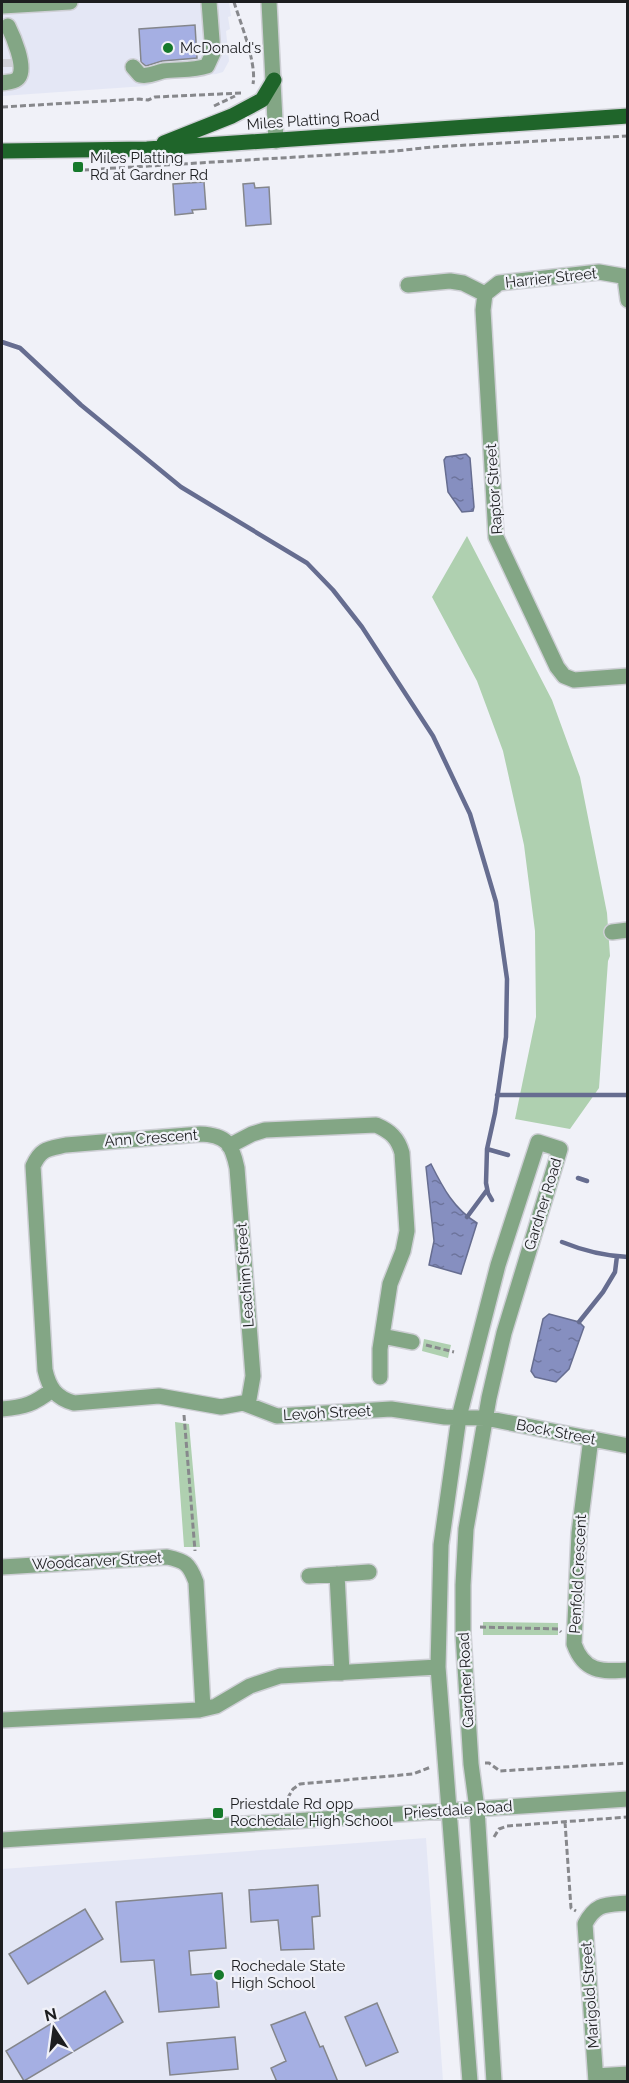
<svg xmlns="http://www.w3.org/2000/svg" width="629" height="2083" font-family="Raleway,sans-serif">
<defs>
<pattern id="water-ripples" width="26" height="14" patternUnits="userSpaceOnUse" patternTransform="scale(1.5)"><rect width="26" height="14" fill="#868fc0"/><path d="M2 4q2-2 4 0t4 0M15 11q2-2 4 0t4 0" fill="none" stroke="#6d749c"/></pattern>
</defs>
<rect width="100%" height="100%" fill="#f0f1f8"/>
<path fill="#e4e7f5" d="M 2,2 L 229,2 L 231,16 L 228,17 L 230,29 L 226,31 L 229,61 L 223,72 L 216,74 L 163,80 L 146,86 L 2,96 Z
M 426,1838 L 443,2081 L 2,2082 L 2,1869 Z"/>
<path fill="#afd0b0" d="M 467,536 L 552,700 L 580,777 L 607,913 L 610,956 L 608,961 L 599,1088 L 570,1129 L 515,1119 L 536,1017 L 535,931 L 524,845 L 503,751 L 477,681 L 432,597 Z
M 424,1339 L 451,1345 L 448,1358 L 422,1351 Z
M 175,1422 L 189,1424 L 200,1547 L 184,1547 Z
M 483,1622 L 558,1623 L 558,1635 L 483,1635 Z"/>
<path fill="url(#water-ripples)" stroke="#666d90" stroke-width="1.5" d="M 466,454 L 470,458 L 474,507 L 473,511 L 462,512 L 448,492 L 444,460 L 446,457 Z
M 431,1164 C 443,1188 454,1209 477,1223 L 461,1274 L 429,1265 L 434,1241 L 426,1167 Z
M 549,1314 L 579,1322 L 584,1327 L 569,1369 L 556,1382 L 535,1377 L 531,1371 L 543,1319 Z"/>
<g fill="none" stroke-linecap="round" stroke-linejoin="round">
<path stroke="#666d90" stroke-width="4.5" d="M 2,342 L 20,348 L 81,405 L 181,487 L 307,563 L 333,590 L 362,627 L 433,736 L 470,814 L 496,902 L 507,979 L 506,1037 L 495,1113 L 487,1149 L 486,1183 L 488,1193 L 492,1200
M 497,1095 L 628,1095
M 487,1149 L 508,1155
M 578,1178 L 587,1181
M 467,1217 L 487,1190
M 562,1242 C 584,1251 604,1256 628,1257
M 579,1322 L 603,1292 L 615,1272 L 617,1256"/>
</g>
<path fill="#a5afe3" stroke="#84868c" stroke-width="1.5" d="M 195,25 L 197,58 L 162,61 L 146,66 L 141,62 L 139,29 Z
M 204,182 L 206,209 L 192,210 L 193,213 L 175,215 L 173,184 Z
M 254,183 L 255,188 L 269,187 L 271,224 L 246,226 L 243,184 Z
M 318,1885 L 320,1916 L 312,1917 L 314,1949 L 281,1950 L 278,1920 L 251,1922 L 249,1890 Z
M 222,1893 L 226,1948 L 189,1951 L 191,1975 L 216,1973 L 219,2007 L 159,2012 L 154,1960 L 121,1962 L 116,1902 Z
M 85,1909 L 103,1939 L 28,1984 L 9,1954 Z
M 105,1991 L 123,2022 L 24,2081 L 6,2051 Z
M 377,2003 L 398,2052 L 366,2066 L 345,2017 Z
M 305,2012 L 320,2047 L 323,2046 L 338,2082 L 277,2082 L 271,2068 L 286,2061 L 271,2025 Z
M 235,2037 L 238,2069 L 170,2075 L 167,2043 Z"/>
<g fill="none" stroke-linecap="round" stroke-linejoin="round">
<path stroke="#d0d1d8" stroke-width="15" stroke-dasharray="15 8" stroke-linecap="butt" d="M 8,67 L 8,59"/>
<g stroke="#cecfd5" stroke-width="18">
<path id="minor" d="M 269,2 L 276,141
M 2,6 L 70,2
M 133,67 L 140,75 C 149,77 155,73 163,71 C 178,69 193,71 207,66 L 213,53 L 209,2
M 2,83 C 7,82 16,82 19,77 C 26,66 13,36 8,26
M 625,278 L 628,300
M 408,285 L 450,281 L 463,283 L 485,294
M 485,294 L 483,310 L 496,537 L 557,667 L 564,676 L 574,680 L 628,676
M 485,294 L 499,283 L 599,272 L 628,277
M 612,932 L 628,930
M 229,1146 L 252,1134 L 265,1130 L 376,1125 C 390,1131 398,1138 402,1153 L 407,1231 L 403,1251 L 390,1284 L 380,1349 L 380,1377
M 382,1336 L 412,1342
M 248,1405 L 253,1376 L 237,1168 C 232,1144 227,1135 200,1134 L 66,1145 C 48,1149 41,1148 33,1166 L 45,1370 C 49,1388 56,1398 74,1403 L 159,1396 L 221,1407 L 243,1403 L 277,1416 L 391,1409 L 445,1417 L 485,1418 L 628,1446
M 2,1409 C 25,1407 34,1404 52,1390
M 591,1438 L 579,1533 L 574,1644 C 584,1672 601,1672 628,1670
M 2,1567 L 167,1557 C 185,1561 189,1563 196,1582 L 203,1709
M 337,1574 L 342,1673
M 309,1576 L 369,1572
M 2,1720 L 199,1710 L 216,1706 L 250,1686 L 280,1676 L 438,1667
M 2,1840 L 628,1799
M 596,2076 L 628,2074
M 470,2082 L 438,1667 L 441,1545 L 459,1417 L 498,1265 L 538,1142 L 560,1149 L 504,1333 L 489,1398 L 466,1529 L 463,1585 L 463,1634 L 471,1764 L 477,1809 L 494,2082
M 596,2082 L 585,1924 C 596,1903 605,1905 628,1903"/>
</g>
<g stroke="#cecfd5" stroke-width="18">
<path id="major" d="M 164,143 L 232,116 L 262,100 L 274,80
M 2,151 L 147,149 L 628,116"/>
</g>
<path stroke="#87888c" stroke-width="3" stroke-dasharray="6 3" stroke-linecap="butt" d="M 234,2 C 240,22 257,63 253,84
M 214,106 L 235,96
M 2,107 L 139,99 L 148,100 L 155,97 L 242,93
M 83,170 L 396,151 L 432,147 L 628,136
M 426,1345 L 454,1352
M 184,1415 L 195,1551
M 480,1627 L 558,1629 L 561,1632
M 485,1763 L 489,1763 L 500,1771 L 628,1763
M 283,1806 L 293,1789 L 300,1784 L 413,1774 L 431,1767
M 565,1822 L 571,1908 L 576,1911
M 494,1837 L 499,1829 L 507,1826 L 628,1817"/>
<use href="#minor" stroke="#83a685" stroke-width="15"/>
<use href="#major" stroke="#1f652a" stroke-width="15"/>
</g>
<g fill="#15792b" stroke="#f0f1f8" stroke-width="2">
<circle cx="168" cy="48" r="6"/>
<rect x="72" y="161" width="12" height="12" rx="3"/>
<rect x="212" y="1807" width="12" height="12" rx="3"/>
<circle cx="219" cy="1975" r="6"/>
</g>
<g text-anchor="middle" stroke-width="4.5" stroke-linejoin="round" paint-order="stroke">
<g font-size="15" fill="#1d1e20" stroke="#f0f1f8" text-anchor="start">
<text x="180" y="53">McDonald's</text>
<text x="90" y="163">Miles Platting<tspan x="90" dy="17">Rd at Gardner Rd</tspan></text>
<text x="230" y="1809">Priestdale Rd opp<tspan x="230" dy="17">Rochedale High School</tspan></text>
<text x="231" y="1971">Rochedale State<tspan x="231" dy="17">High School</tspan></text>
</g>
<g font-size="15" fill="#1d1e20" stroke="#f0f1f8">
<text transform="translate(313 120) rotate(-4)" y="5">Miles Platting Road</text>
<text transform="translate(551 278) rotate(-6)" y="5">Harrier Street</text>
<text transform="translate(494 489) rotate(-94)" y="5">Raptor Street</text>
<text transform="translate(151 1138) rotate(-4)" y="5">Ann Crescent</text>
<text transform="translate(543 1204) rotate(-73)" y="5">Gardner Road</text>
<text transform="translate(245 1275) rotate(-94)" y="5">Leachim Street</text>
<text transform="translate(327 1413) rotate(-3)" y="5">Levoh Street</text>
<text transform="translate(556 1432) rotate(11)" y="5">Bock Street</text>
<text transform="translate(97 1561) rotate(-3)" y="5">Woodcarver Street</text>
<text transform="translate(578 1574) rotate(-87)" y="5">Penfold Crescent</text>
<text transform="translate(466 1680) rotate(-93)" y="5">Gardner Road</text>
<text transform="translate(458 1810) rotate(-4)" y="5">Priestdale Road</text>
<text transform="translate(590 1995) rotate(-94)" y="5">Marigold Street</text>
</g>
</g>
<rect width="629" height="2083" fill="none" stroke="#1d1e20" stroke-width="6"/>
<g transform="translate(54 2029) rotate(347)" stroke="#f0f1f8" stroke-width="4.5" paint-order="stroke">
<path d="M0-4.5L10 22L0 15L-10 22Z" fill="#1d1e20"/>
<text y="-9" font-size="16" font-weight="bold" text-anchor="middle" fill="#1d1e20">N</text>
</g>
</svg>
